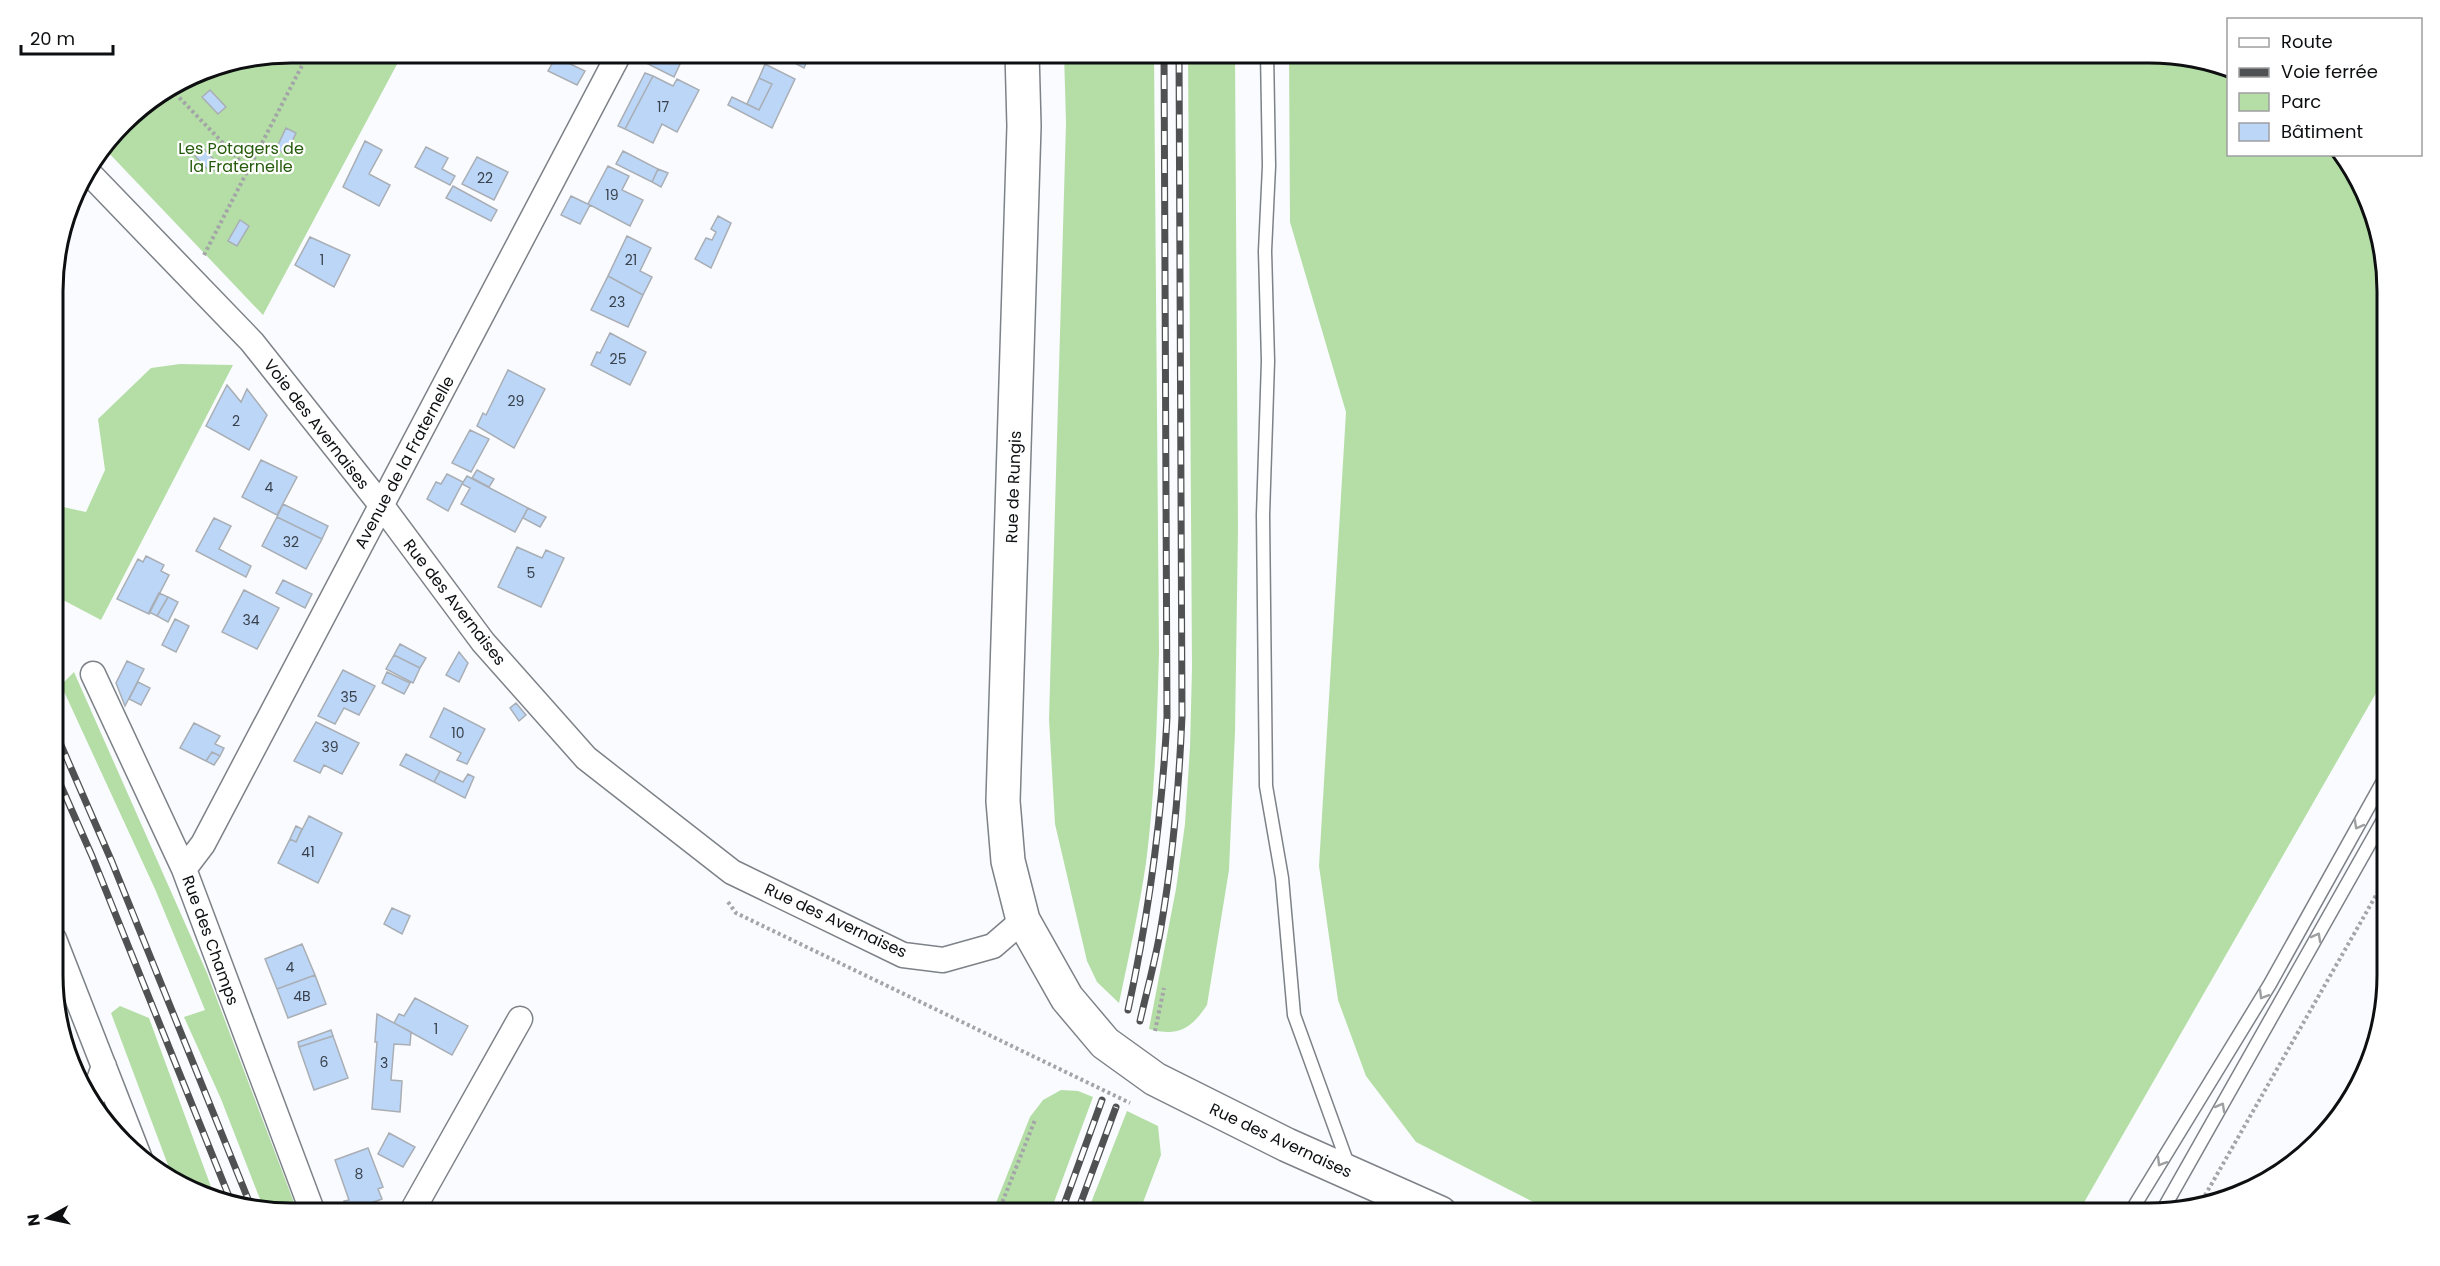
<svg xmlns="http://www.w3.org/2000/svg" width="2440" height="1266" font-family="Poppins,sans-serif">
<rect width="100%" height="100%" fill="#f9fbfe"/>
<path fill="#b5dea7" d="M 291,53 L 403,53 L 263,315 L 105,149 L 133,112 L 200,71 Z
M 1064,53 L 1154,53 L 1159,652 C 1157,723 1155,793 1146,863 C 1139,910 1129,956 1119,1003 L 1097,982 L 1087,961 L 1055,824 L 1049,719 L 1066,123 Z
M 1188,53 L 1235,53 L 1238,529 L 1235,732 L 1229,870 L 1207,1005 C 1191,1029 1178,1037 1149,1029 L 1176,889 L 1185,824 L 1190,747 L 1192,668 Z
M 1289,53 L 2149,53 L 2228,71 L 2228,154 L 2344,154 L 2347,158 L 2385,260 L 2387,674 L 2078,1213 L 1555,1213 L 1416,1142 L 1366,1076 L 1338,1000 L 1319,866 L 1346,412 L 1290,222 Z
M 180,364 L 233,365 L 101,620 L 63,600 L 54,589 L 54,505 L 86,512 L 105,470 L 98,419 L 151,368 Z
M 74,672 L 207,973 L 298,1213 L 263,1207 L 221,1099 L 184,1017 L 205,1010 L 155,889 L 61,685 Z
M 120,1006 L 149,1018 L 214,1195 L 185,1189 L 174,1181 L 111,1013 Z
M 1061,1090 L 1078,1091 L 1093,1097 L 1050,1213 L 992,1213 L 1030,1117 L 1043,1100 Z
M 1127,1111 L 1158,1126 L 1161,1155 L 1139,1213 L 1087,1213 Z"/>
<path fill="#bcd6f8" stroke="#a9aeb4" stroke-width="1.5" d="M 326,52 L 339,52 L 334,62 L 324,57 Z
M 646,52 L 658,52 L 680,64 L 674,77 L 642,61 Z
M 783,52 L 811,52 L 804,68 L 781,56 Z
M 556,57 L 585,71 L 577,85 L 548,71 Z
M 765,64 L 795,79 L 772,128 L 728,105 L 732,97 L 759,110 L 772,84 L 759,78 Z
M 645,73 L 653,76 L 625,129 L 618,126 Z
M 653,76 L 673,86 L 677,79 L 699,90 L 677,132 L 662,124 L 653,143 L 625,129 Z
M 759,78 L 772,84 L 759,110 L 747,104 Z
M 210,90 L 226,107 L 218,114 L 202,97 Z
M 286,128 L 296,133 L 286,154 L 276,149 Z
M 365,141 L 382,150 L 369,174 L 390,185 L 379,206 L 343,187 Z
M 426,147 L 448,158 L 442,169 L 455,176 L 450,185 L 415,167 Z
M 203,148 L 219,165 L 211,173 L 195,156 Z
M 623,151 L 658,169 L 652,182 L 616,164 Z
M 477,157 L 508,172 L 494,200 L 462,184 Z
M 608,166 L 629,176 L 622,190 L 643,200 L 630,226 L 588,204 Z
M 658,169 L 668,173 L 661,187 L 652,182 Z
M 453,186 L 497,210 L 491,221 L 446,198 Z
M 571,196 L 590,205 L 580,224 L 561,215 Z
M 718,216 L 731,223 L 711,268 L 695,259 L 706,238 L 712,240 L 716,232 L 711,229 Z
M 240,220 L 249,226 L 237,246 L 228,241 Z
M 627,236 L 651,248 L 640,271 L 652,277 L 643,295 L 608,276 Z
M 310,237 L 350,255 L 334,287 L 295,265 Z
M 608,276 L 643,295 L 628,327 L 591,310 Z
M 610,333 L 646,352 L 630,385 L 591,365 L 597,352 L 600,353 Z
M 508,370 L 545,389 L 514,448 L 477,426 L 483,413 L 486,415 Z
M 227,385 L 241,402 L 247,389 L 267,415 L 249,450 L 206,426 Z
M 470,430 L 489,439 L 471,472 L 452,463 Z
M 261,460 L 297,477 L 277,515 L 242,497 Z
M 477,470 L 494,479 L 489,487 L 472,478 Z
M 447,474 L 463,482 L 448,511 L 427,499 L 436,482 L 441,484 Z
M 467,476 L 528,508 L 515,532 L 461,504 L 470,488 L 462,484 Z
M 283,504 L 328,526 L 322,539 L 277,517 Z
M 528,508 L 546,517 L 540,527 L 523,518 Z
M 277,517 L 322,539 L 306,569 L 262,546 Z
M 214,518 L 231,526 L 219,549 L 251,566 L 246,577 L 196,551 Z
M 517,547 L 542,558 L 546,550 L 564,558 L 541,607 L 498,587 Z
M 146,556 L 164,565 L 161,571 L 169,575 L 149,614 L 117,599 L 138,559 L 143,562 Z
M 283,580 L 312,594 L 305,608 L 276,593 Z
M 244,590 L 279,608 L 257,649 L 222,632 Z
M 159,593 L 168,597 L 157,616 L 149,612 Z
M 168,597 L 178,602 L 168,622 L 157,616 Z
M 175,619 L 189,626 L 176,652 L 162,645 Z
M 400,644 L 426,658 L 420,668 L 394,655 Z
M 459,652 L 468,663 L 459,682 L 446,675 Z
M 394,655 L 420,668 L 413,683 L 386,669 Z
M 127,661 L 144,669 L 125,706 L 116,683 Z
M 343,670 L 375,686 L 359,715 L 344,708 L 335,724 L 318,716 Z
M 387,672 L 410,683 L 404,694 L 382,683 Z
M 138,682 L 150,688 L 141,705 L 129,699 Z
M 516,703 L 526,715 L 519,721 L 510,708 Z
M 444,708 L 485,729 L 467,764 L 457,760 L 461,753 L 430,737 Z
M 316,722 L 359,743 L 342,774 L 324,765 L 320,773 L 294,761 Z
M 194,723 L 220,736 L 215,744 L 224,748 L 220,756 L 212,752 L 206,761 L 180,748 Z
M 212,752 L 220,756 L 214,765 L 206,761 Z
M 406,754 L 440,771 L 434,782 L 400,765 Z
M 440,771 L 463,782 L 468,774 L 474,777 L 465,798 L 434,782 Z
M 309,816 L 342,833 L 318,883 L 278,863 L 290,839 L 296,842 Z
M 296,826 L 302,829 L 296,842 L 290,839 Z
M 392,908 L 410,916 L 402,934 L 384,924 Z
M 302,944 L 315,975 L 277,989 L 265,959 Z
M 315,975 L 326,1004 L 288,1018 L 277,989 Z
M 415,998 L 468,1026 L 452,1055 L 394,1023 L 399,1014 L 404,1016 Z
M 377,1014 L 411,1032 L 410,1045 L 394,1044 L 391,1080 L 402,1081 L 400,1112 L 372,1109 L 377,1042 L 375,1042 Z
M 331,1030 L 333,1036 L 299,1047 L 298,1042 Z
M 333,1036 L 348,1078 L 314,1090 L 299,1047 Z
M 389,1133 L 415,1147 L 403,1167 L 378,1154 Z
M 368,1148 L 383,1187 L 378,1189 L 382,1199 L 360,1207 L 362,1213 L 348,1213 L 344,1201 L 349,1200 L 335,1160 Z"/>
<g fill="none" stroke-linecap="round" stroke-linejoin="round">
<g stroke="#7d8288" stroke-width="15">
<path id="lane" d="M 1267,52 L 1269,166 L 1265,251 L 1268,361 L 1263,515 L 1266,786 L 1282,878 L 1294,1015 L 1349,1167
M 2130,1213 L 2270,984 L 2387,774
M 2161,1213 L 2387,813"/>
</g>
<g stroke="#7d8288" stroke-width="27">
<path id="street" d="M 88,172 L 252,342 L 382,506 L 483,642 L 586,758 L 732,872 L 903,955 L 943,960 L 993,946 L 1023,920
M 93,674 L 184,869 L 313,1213
M 184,869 L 203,844 L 620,52
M 54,939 L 140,1159
M 91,1103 L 104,1066
M 411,1213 L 520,1019"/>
</g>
<g stroke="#7d8288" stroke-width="36">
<path id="secondary" d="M 1022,52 L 1024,126 L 1003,801 L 1008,861 L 1023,920 L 1067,998 L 1105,1043 L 1155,1079 L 1287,1145 L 1440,1213"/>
</g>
<path stroke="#a3a5a7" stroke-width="4" stroke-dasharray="3 3" stroke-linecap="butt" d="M 171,89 L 247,168
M 204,255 L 309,52
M 728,902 L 736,913 L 1130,1103
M 1155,1031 L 1164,988
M 2199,1206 L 2387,876
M 998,1213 L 1035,1120"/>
<use href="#lane" stroke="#fff" stroke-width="12"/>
<use href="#street" stroke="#fff" stroke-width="24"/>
<use href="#secondary" stroke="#fff" stroke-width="33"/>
<g stroke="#4f5153" stroke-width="7">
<path id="rail" d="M 54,729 L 112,862 L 250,1204
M 54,770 L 92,856 L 230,1199
M 1128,1010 C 1149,913 1162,816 1167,717 L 1164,52
M 1140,1021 C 1147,990 1156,958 1161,927 C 1173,857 1179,787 1182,716 L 1179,52
M 1061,1213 L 1102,1100
M 1077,1213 L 1116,1107"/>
</g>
<use href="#rail" stroke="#fff" stroke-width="4.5" stroke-dasharray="14" stroke-linecap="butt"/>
</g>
<defs><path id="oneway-chevron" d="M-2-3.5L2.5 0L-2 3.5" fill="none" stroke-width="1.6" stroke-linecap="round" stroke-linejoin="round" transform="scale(1.5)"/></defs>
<g stroke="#9e9fa0">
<use href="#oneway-chevron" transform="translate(2358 825) rotate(119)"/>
<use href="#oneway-chevron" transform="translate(2317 937) rotate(-61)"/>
<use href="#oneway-chevron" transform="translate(2263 995) rotate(121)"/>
<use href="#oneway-chevron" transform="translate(2221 1107) rotate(-61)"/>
<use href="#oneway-chevron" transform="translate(2161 1162) rotate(121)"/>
</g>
<g text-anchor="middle" stroke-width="4.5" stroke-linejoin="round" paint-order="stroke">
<g font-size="14" fill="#39414b">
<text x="663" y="112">17</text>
<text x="485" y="183">22</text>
<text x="612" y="200">19</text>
<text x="322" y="265">1</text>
<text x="631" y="265">21</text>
<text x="617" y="307">23</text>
<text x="618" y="364">25</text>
<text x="516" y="406">29</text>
<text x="236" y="426">2</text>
<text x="269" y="492">4</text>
<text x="291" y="547">32</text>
<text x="531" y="578">5</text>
<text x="251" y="625">34</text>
<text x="349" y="702">35</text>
<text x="458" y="738">10</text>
<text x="330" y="752">39</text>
<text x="308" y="857">41</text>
<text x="290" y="972">4</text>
<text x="302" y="1001">4B</text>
<text x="436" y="1034">1</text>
<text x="324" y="1067">6</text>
<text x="384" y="1068">3</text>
<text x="359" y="1179">8</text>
</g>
<g font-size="16" fill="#265b0b" stroke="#fff">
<text x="241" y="154">Les Potagers de<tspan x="241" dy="18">la Fraternelle</tspan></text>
</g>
<g font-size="16" fill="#0d0f11" stroke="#fff">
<text transform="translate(317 424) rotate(52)" y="6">Voie des Avernaises</text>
<text transform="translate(404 462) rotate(-62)" y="6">Avenue de la Fraternelle</text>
<text transform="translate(1013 487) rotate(-88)" y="6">Rue de Rungis</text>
<text transform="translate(455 602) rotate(52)" y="6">Rue des Avernaises</text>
<text transform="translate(836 920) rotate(25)" y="6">Rue des Avernaises</text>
<text transform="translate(211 940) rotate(70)" y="6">Rue des Champs</text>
<text transform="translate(1281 1140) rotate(25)" y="6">Rue des Avernaises</text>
</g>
</g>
<path d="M0 0H2440V1266H0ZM291 63H2149A228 228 0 0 1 2377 291V975A228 228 0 0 1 2149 1203H291A228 228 0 0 1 63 975V291A228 228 0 0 1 291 63Z" fill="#fff" fill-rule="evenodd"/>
<path fill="none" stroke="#0d0f11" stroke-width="3" d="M291 63H2149A228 228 0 0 1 2377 291V975A228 228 0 0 1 2149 1203H291A228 228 0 0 1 63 975V291A228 228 0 0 1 291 63Z"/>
<rect x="2227" y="18" width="195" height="138" fill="#ffffff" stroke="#9e9fa0" stroke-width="1.5"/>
<rect x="2239" y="38" width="30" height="9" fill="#ffffff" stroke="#9e9fa0" stroke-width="1.5"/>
<text x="2281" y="48" font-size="18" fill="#0d0f11">Route</text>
<rect x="2239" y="68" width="30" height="9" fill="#4f5153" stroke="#9e9fa0" stroke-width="1.5"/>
<text x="2281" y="78" font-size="18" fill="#0d0f11">Voie ferrée</text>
<rect x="2239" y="93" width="30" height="18" fill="#b5dea7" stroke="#9e9fa0" stroke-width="1.5"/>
<text x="2281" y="108" font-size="18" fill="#0d0f11">Parc</text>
<rect x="2239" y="123" width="30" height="18" fill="#bcd6f8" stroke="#9e9fa0" stroke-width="1.5"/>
<text x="2281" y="138" font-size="18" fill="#0d0f11">Bâtiment</text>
<g transform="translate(48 1218) rotate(262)" stroke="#ffffff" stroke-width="4.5" paint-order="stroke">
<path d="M0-4.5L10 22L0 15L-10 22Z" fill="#0d0f11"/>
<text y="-9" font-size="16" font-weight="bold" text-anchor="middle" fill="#0d0f11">N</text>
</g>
<path d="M21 45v9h92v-9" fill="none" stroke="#0d0f11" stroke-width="3"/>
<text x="30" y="45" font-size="18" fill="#0d0f11" stroke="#ffffff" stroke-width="4.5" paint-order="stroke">20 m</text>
</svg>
